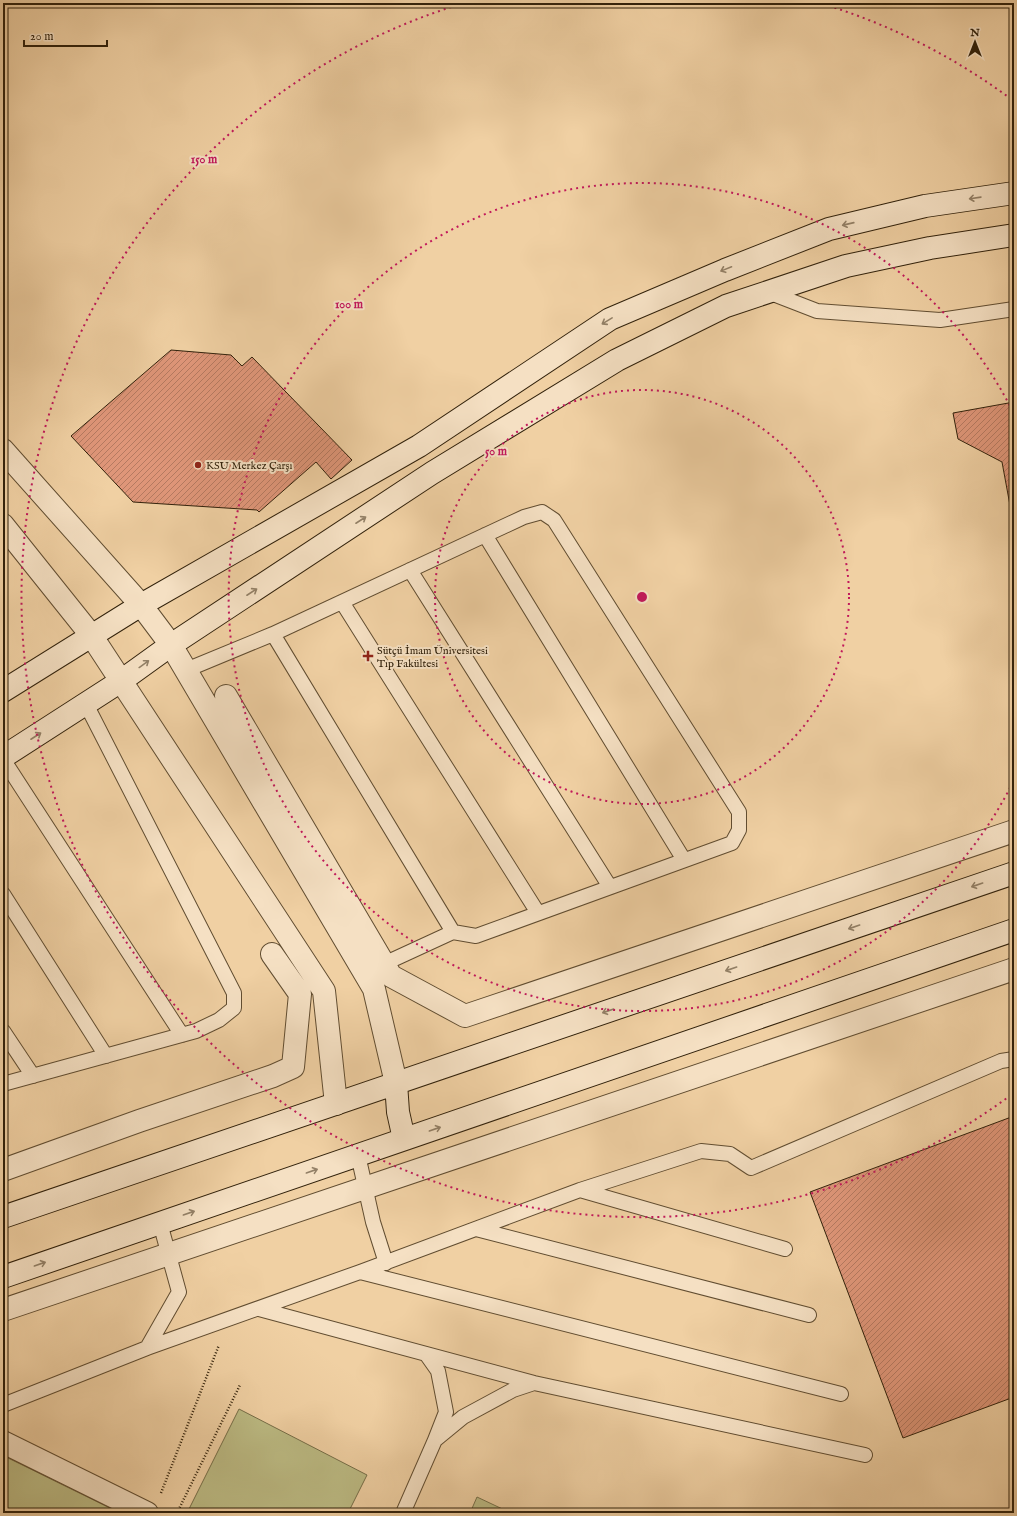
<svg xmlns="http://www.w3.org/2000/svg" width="1017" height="1516" font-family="'IM FELL English',serif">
<defs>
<pattern id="building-hatch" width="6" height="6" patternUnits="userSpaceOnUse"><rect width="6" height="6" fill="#df9679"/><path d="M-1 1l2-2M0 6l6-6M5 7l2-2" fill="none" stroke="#b57a61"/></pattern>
</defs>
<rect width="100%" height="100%" fill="#f0d0a3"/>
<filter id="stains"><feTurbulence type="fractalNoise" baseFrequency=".005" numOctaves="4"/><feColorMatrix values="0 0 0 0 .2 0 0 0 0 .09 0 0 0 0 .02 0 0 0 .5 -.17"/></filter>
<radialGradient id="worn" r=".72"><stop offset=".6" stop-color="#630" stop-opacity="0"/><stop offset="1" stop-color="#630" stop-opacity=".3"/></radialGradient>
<path fill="#bcbb84" stroke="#766e48" d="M 239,1409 L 367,1475 L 348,1513 L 187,1513 Z
M 4,1456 L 120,1513 L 3,1513 Z
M 477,1497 L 511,1513 L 470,1513 Z"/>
<path fill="url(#building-hatch)" stroke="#31210b" d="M 171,350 L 231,355 L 242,366 L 252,357 L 352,460 L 331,479 L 316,462 L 259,512 L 257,510 L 133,502 L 71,436 Z
M 1014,402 L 1014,527 L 1002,462 L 958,439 L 953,413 Z
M 1014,1116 L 1014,1397 L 903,1438 L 810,1192 Z"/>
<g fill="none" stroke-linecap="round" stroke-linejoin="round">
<g stroke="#614d31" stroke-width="16">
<path id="lane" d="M 768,292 L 817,311 L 940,320 L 1014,309
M 485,535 L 684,860
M 410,570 L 610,887
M 342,602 L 538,913
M 273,634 L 524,517 L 542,512 L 554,520 L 739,812 L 739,830 L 732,843 L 476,936 L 453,932
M 186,670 L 273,634 L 453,932 L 377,967
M 3,759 L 182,1035
M 3,894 L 106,1056
M 3,1031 L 33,1076
M 3,1084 L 196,1031 L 219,1020 L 234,1008 L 234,993 L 86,704
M 358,1155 L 373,1222 L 386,1263
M 580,1190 L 785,1249
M 476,1229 L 809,1315
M 360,1272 L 841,1394
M 259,1309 L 534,1383 L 865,1455
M 147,1348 L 179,1292 L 160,1223
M 426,1354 L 438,1371 L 446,1412 L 435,1440 L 463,1417 L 513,1390 L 534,1383
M 3,1405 L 147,1348 L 360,1272 L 580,1190 L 701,1151 L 730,1154 L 751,1168 L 1001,1061 L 1014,1059
M 403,1513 L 435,1440"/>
</g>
<g stroke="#614d31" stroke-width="24">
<path id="street" d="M 3,450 L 141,605 L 171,645 L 374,989 L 396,1083
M 3,525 L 91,635 L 324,991 L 336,1104
M 226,696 L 391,976 L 465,1016 L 1014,831
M 3,1170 L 139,1121 L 273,1076 L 293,1067 L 300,994 L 272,954
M 3,1310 L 1014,969
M 3,1442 L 147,1513"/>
</g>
<g stroke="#31210b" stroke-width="24">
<path id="secondary" d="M 3,691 L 141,605 L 419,446 L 610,319 L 725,270 L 829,229 L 925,206 L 1014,193
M 3,757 L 121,681 L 171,645 L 432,473 L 617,360 L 726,306 L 846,266 L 930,248 L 1014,235
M 396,1083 L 398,1112 L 404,1139
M 3,1217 L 1014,873
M 3,1277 L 1014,930"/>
</g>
<path stroke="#31210b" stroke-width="2.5" stroke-dasharray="1 2" stroke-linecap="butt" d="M 161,1493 L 219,1345
M 177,1513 L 240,1385"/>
<use href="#lane" stroke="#f5e0c3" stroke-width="14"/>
<use href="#street" stroke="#f5e0c3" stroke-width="22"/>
<use href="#secondary" stroke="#f5e0c3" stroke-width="22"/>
</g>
<defs><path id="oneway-shaft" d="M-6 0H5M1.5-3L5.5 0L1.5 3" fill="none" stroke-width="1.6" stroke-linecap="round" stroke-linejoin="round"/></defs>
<g stroke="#938067">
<use href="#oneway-shaft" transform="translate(975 198) rotate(172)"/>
<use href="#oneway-shaft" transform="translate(848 224) rotate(167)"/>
<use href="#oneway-shaft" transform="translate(726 269) rotate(158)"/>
<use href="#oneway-shaft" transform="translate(607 321) rotate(149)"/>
<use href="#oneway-shaft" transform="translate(361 520) rotate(-33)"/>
<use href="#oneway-shaft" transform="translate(252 592) rotate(-33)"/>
<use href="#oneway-shaft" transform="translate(144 664) rotate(-36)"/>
<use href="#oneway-shaft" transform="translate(36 736) rotate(-33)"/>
<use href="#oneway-shaft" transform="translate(977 885) rotate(161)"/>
<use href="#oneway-shaft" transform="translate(854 927) rotate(161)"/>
<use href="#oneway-shaft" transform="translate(731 969) rotate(161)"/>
<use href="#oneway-shaft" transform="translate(608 1011) rotate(161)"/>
<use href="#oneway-shaft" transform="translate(435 1129) rotate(-19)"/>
<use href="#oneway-shaft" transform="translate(312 1171) rotate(-19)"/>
<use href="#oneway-shaft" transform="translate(189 1213) rotate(-19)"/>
<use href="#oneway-shaft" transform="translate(40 1264) rotate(-19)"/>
</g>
<g fill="none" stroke="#c2185b" stroke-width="2" stroke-dasharray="2 4">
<circle cx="642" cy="597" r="207"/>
<path d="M1013 782A414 414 0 1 1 1013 412"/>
<path d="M1011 1095A620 620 0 1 1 461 4M823 4A620 620 0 0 1 1011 99"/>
</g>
<g fill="#8f2418" stroke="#f5e0c3" stroke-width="1.5">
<circle cx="198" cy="465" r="4"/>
<path d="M366 650h4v4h4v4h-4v4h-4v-4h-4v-4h4z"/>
</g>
<g text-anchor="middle" stroke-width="4" stroke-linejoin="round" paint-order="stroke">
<g font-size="11" fill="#31210b" stroke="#f5e0c3" text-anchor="start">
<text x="206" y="469">KSU Merkez Çarşı</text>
<text x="377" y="654">Sütçü İmam Üniversitesi<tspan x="377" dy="13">Tıp Fakültesi</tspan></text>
</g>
</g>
<circle cx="642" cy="597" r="6" fill="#c2185b" stroke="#f5e0c3" stroke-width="2"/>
<g font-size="12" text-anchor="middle" font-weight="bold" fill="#c2185b" stroke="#f5e0c3" stroke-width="4" stroke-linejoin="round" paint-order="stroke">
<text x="204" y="163">150 m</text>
<text x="349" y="308">100 m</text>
<text x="496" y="455">50 m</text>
</g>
<rect width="1017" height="1516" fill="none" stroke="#f0d0a3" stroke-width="16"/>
<rect x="4" y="4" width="1009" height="1508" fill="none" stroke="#31210b" stroke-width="2"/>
<rect x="8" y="8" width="1001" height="1500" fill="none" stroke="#31210b"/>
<g transform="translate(975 42)" stroke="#f5e0c3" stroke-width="3" paint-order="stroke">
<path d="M0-3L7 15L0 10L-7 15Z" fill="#31210b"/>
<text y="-6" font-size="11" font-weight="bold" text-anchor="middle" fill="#31210b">N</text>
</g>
<path d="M24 40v6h83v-6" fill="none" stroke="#31210b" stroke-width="2"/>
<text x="30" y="40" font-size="12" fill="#31210b" stroke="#f5e0c3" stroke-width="3" paint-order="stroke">20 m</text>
<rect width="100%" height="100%" filter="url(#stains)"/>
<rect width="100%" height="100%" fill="url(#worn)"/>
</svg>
